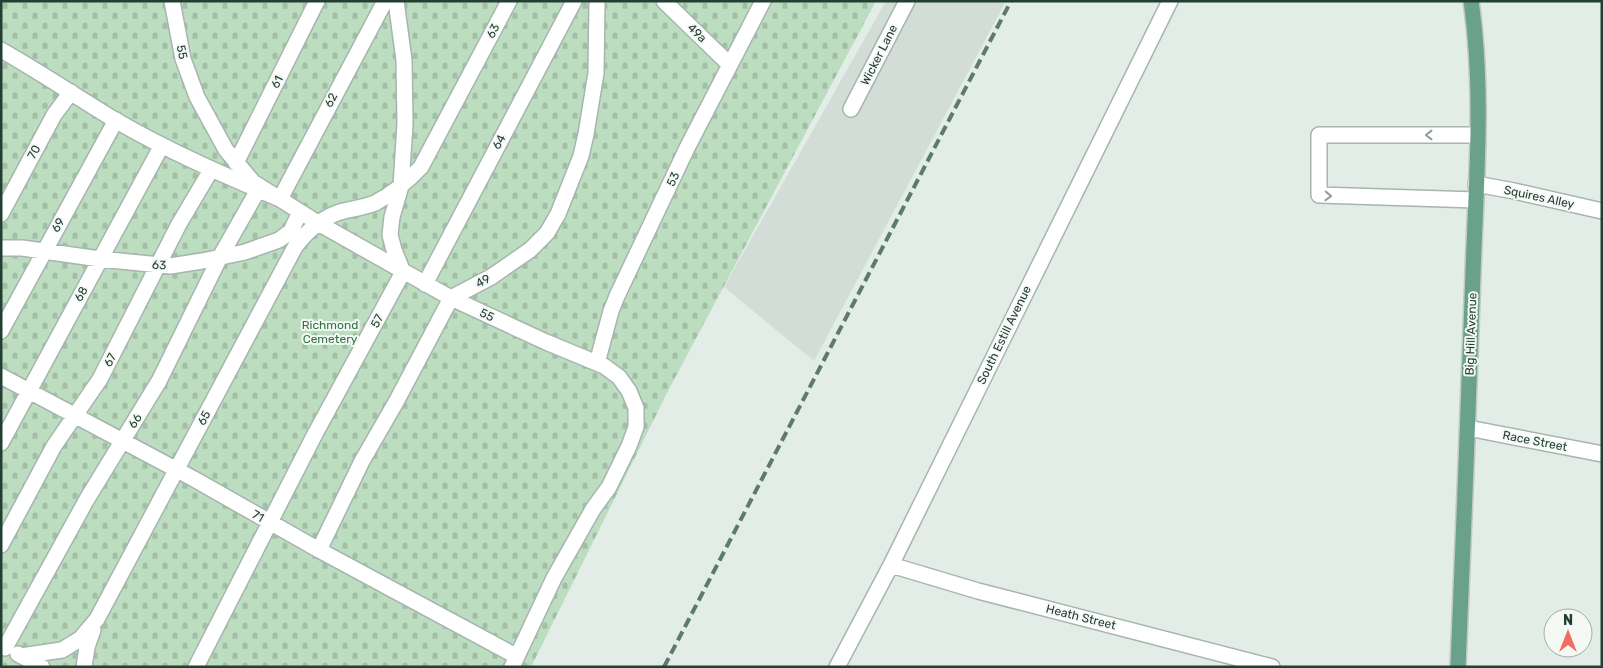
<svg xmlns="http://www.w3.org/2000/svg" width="1603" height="668" font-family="Rubik,sans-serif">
<defs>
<pattern id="cemetery-stones" width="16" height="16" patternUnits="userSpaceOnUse" patternTransform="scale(1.25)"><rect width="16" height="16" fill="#bdddc1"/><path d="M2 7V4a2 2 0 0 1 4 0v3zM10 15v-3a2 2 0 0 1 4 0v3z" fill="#a2bfa6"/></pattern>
</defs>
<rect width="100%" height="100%" fill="#e3ede7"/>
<path fill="#d1ddd6" d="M 886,1 L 1006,1 L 814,361 L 724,287 Z"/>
<path fill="url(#cemetery-stones)" d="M 1,1 L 876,1 L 669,389 L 531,667 L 1,667 Z"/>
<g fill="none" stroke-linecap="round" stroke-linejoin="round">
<g stroke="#a6b5ad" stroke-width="18">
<path id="minor" d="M 172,1 L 183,59 L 197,97 L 226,150 L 253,182 L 318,223 L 451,298 L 546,342 L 604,366 L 619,377 L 629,391 L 636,408 L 636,427 L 629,446 L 609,487 L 593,509 L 554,578 L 512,667
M 664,1 L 730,65
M 1,50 C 40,72 77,97 115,120 C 168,151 224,175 280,199 L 385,1
M 851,109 L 907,1
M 236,163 L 317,1
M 1476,184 L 1514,191 L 1602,211
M 1476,200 L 1319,195 L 1319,135 L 1477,135
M 1,214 L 54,115 L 71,92
M 1,248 L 22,248 L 100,259 L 170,266 L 202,261 L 245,252 L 279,240 L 291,231 L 300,212
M 425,284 L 574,1
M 1,331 L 116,120
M 597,363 L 611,311 L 617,296 L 687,148 L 763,1
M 1,376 L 194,479 L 319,550 L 516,656
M 1468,428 L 1602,454
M 1,443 L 162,145
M 1,545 L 54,446 L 100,379 L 179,224 L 211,170
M 319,550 L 362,461 L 396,402 L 451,298 L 491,277 L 530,250 L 547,233 L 558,214 L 581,156 L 586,134 L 596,73 L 597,1
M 891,565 L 978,591 L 1272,667
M 5,648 L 87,499 L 159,381 L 220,257 L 258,190
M 18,654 L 42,667
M 21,656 L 62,650 L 80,639 L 97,619 L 295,247 C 306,232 319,220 337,213 C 349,209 363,208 375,203 C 392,194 408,181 421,167 L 509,1
M 84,667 L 87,647 L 93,630
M 196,667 L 315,434 L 403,272 L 394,250 L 390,235 L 392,217 L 401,186 L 405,124 L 404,60 L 396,1
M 837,667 L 891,565 L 1170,1"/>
</g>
<g stroke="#c1c9c6" stroke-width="18">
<path id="major" d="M 1458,667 C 1463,536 1469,404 1473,273 C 1476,183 1484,91 1471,1"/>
</g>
<use href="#minor" stroke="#fff" stroke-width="15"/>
<use href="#major" stroke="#69a18b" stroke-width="15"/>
<path stroke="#5e796e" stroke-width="4" stroke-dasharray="10 5" stroke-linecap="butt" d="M 664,667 L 1011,1"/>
</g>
<defs><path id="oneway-chevron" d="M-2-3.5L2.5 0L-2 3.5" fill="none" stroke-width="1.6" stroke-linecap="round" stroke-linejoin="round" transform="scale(1.25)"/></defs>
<g stroke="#919e99">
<use href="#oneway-chevron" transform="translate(1429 135) rotate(-180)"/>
<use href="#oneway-chevron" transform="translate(1328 196) rotate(2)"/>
</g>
<g text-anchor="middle" stroke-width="4" stroke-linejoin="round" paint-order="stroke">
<g font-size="12" fill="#233e33" stroke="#f4f9f6">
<text transform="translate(493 31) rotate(-63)" y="4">63</text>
<text transform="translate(697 33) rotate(44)" y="4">49a</text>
<text transform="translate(182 52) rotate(77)" y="4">55</text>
<text transform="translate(879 55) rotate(-63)" y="4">Wicker Lane</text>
<text transform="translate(277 82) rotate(-63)" y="4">61</text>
<text transform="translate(331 100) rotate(-63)" y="4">62</text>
<text transform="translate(499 142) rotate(-62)" y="4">64</text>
<text transform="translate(34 152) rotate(-62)" y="4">70</text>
<text transform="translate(673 179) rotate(-66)" y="4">53</text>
<text transform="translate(1539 197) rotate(12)" y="4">Squires Alley</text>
<text transform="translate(58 225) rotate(-61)" y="4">69</text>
<text transform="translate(159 265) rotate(2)" y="4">63</text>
<text transform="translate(483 281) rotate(-29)" y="4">49</text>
<text transform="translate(81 294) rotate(-62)" y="4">68</text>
<text transform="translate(487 315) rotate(25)" y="4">55</text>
<text transform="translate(377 321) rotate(-62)" y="4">57</text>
<text transform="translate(1471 334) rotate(-88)" y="4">Big Hill Avenue</text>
<text transform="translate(1004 335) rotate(-64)" y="4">South Estill Avenue</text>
<text transform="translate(110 360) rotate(-62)" y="4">67</text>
<text transform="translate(204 418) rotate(-62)" y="4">65</text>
<text transform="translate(135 421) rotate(-58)" y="4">66</text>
<text transform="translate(1535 441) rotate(11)" y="4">Race Street</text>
<text transform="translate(258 516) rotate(30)" y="4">71</text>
<text transform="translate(1081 617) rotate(14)" y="4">Heath Street</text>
</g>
<g font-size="12" fill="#2e743f" stroke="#f4f9f6">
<text x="330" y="329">Richmond<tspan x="330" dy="14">Cemetery</tspan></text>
</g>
</g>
<rect width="1603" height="668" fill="none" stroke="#233e33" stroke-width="5"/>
<g transform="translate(1568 633)"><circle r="24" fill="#f4f9f6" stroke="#a0aea8"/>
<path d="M0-4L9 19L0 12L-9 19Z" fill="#ef6e5f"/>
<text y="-8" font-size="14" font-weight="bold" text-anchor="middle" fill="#233e33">N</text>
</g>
</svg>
